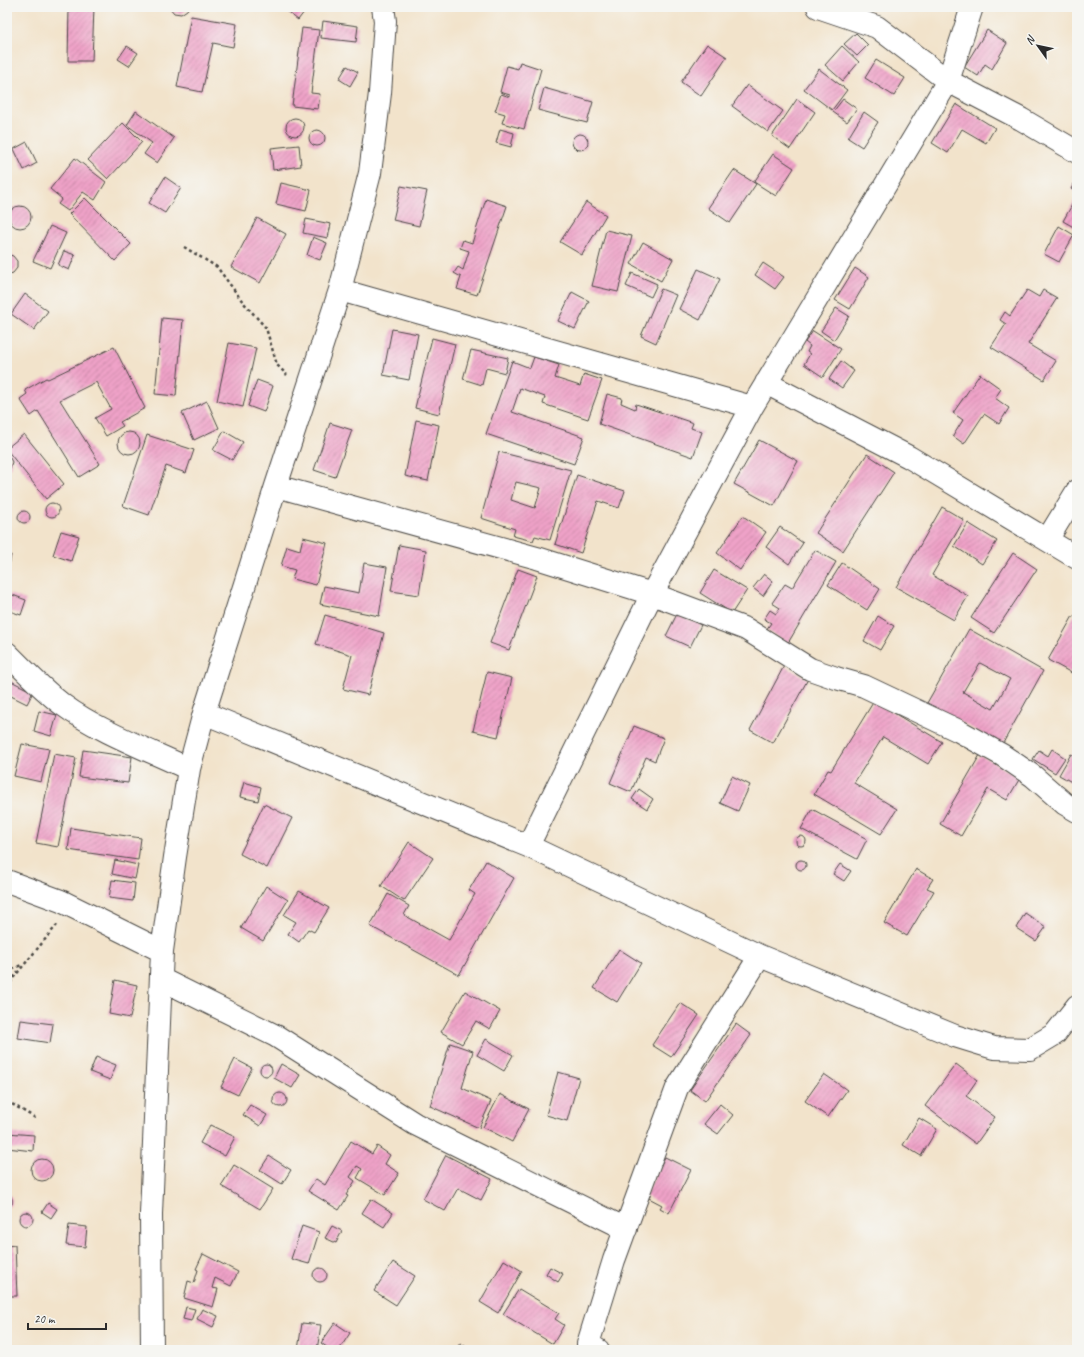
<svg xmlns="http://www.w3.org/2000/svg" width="1084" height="1357" font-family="Caveat,sans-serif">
<defs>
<pattern id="building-hatch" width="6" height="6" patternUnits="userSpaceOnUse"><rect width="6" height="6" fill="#efa2c8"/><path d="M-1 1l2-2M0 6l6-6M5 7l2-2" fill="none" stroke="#c284a3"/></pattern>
</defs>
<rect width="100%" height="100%" fill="#f6f6f2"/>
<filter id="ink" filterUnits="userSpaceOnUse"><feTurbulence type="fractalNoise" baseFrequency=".025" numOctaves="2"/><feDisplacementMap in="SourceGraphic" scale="8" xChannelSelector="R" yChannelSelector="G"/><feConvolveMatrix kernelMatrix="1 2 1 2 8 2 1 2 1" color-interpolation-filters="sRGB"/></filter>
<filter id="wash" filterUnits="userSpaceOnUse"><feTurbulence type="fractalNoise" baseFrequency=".012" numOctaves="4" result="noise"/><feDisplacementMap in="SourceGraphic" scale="16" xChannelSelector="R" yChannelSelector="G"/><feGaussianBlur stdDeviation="0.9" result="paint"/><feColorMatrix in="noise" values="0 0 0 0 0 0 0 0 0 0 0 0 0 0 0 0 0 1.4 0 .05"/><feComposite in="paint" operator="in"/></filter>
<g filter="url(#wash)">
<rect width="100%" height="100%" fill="#f2e3cb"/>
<g id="blocks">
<path fill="url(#building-hatch)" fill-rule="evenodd" d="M 69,7 L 94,7 L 92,61 L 68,61 Z
M 169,7 L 189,7 L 187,10 L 181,14 L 174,13 Z
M 287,7 L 308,7 L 298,20 L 285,10 Z
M 191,16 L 237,24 L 233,47 L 213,43 L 202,92 L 177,87 Z
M 323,21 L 358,26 L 356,42 L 321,38 Z
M 302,28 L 319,30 L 311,93 L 320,94 L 318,109 L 292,106 Z
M 987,30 L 1007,43 L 992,69 L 985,64 L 978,76 L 964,67 Z
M 856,33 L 868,45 L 857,56 L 844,44 Z
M 707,44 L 727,57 L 701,96 L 681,82 Z
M 127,46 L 138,53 L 129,66 L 118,59 Z
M 842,46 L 859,62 L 843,81 L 825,65 Z
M 876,60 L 905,78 L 894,96 L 865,78 Z
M 520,62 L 541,69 L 524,129 L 502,123 L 505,114 L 495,111 L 501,94 L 510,97 L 510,95 L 500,92 L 507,66 L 518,69 Z
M 347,66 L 358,72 L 350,86 L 339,79 Z
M 819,69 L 847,90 L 832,110 L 804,89 Z
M 747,85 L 783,111 L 768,132 L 732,106 Z
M 544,88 L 593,102 L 587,123 L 538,110 Z
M 797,99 L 815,112 L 790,149 L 772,136 Z
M 843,99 L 857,109 L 847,122 L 833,112 Z
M 956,104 L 995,128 L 986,143 L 962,129 L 948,153 L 932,143 Z
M 136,111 L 174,138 L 157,163 L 144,154 L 152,143 L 127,125 Z
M 864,112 L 878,122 L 862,147 L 848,138 Z
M286 127a9 9 0 1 1 18 0a9 9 0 1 1-18 0Z
M 123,123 L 142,142 L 108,179 L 88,160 Z
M 500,129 L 514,133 L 511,147 L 496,143 Z
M309 138a8 8 0 1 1 16 0a8 8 0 1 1-16 0Z
M572 142a8 8 0 1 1 16 0a8 8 0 1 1-16 0Z
M 27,142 L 37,163 L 24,170 L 14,149 Z
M 299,145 L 301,166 L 273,170 L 271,148 Z
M 773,154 L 794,168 L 776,196 L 754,182 Z
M 75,158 L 106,182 L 95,200 L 83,192 L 68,211 L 58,204 L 62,199 L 50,189 Z
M 734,170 L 756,184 L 730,223 L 708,208 Z
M 165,177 L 181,188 L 165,213 L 149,203 Z
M 1077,178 L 1077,192 L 1071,189 Z
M 281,183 L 311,190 L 306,211 L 276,204 Z
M 401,186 L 427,191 L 419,226 L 393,220 Z
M 1077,196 L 1077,229 L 1063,221 Z
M 85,198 L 131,244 L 115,261 L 69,214 Z
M 486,199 L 507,206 L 477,295 L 457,289 L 461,277 L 454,273 L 458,267 L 463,270 L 469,251 L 460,248 L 463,240 L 472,243 Z
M 586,202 L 606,215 L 582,255 L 560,242 Z
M9 217a11 11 0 1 1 22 0a11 11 0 1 1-22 0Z
M 257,218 L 286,234 L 260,283 L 231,267 Z
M 306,219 L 331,224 L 328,238 L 303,233 Z
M 50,226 L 66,233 L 50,268 L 33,261 Z
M 1059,226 L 1074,235 L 1059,262 L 1044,254 Z
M 606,230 L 632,236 L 618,292 L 592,286 Z
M 313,237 L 327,243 L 320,260 L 307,255 Z
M 643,242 L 673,259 L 661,281 L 631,264 Z
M 64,251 L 75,255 L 69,270 L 58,265 Z
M 7,254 L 13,256 L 17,261 L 17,268 L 13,273 L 7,275 Z
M 763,263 L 784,277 L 775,289 L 755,275 Z
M 855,268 L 869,277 L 850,309 L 835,300 Z
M 698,269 L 720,279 L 700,320 L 679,309 Z
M 632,273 L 657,284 L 651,297 L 626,286 Z
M 661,289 L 676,295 L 656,343 L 641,336 Z
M 1027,290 L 1039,297 L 1043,290 L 1057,298 L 1028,344 L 1056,361 L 1044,380 L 991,347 L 1006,324 L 1000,320 L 1005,312 L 1010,316 Z
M 572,292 L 589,301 L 575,329 L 558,321 Z
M 25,294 L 48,311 L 34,330 L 11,314 Z
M 836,308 L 849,316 L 834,340 L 821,331 Z
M 162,318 L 183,320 L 176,396 L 155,394 Z
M 392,329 L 418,334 L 409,380 L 383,375 Z
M 813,331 L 841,349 L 823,377 L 804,364 L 810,354 L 807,352 L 810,346 L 805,342 Z
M 432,338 L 455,344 L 439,414 L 415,408 Z
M 229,343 L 256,348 L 243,407 L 217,401 Z
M 114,347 L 145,408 L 120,422 L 123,426 L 106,436 L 95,418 L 111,409 L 96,382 L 60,400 L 100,464 L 79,477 L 38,411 L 31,416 L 20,399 L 27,394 L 25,390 L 46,378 L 48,379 Z
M 471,350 L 508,358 L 505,373 L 486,368 L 482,385 L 463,379 Z
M 534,357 L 559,365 L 555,378 L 580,386 L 584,374 L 602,380 L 588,419 L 543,404 L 545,397 L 520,388 L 512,412 L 584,437 L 574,464 L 486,434 L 512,361 L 530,368 Z
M 841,361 L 854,371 L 842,388 L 829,379 Z
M 980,374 L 1001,389 L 995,398 L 1009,408 L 999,424 L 984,414 L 964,444 L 953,436 L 963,420 L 953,413 Z
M 257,380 L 273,386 L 264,412 L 248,406 Z
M 607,394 L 622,398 L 621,403 L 635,409 L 636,404 L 693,423 L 691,428 L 702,432 L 693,457 L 599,424 Z
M 207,401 L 219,428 L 194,440 L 182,413 Z
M 416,420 L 439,425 L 428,481 L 405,476 Z
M 330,423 L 352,430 L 335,477 L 314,470 Z
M 224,431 L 243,442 L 232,460 L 213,450 Z
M118 443a11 11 0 1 1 22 0a11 11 0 1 1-22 0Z
M 24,434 L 64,484 L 46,499 L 7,450 L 7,448 Z
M 147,435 L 194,450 L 186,473 L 166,466 L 149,515 L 123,506 Z
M 759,440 L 798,461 L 774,506 L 734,484 Z
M 499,452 L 571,470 L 550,540 L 535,536 L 533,541 L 513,536 L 515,529 L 481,518 ZM 516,482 L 541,488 L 535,508 L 511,500 Z
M 867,454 L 894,472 L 843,551 L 816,533 Z
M 7,456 L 10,458 L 12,462 L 10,468 L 7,470 Z
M 577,475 L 625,491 L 619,508 L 598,501 L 581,553 L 555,544 Z
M45 510a7 7 0 1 1 14 0a7 7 0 1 1-14 0Z
M 942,507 L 964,520 L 932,575 L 968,596 L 954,620 L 896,587 Z
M18 517a6 6 0 1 1 12 0a6 6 0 1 1-12 0Z
M 743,516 L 766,532 L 740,570 L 717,553 Z
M 968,523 L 997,541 L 982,564 L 954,546 Z
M 780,527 L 803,543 L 789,564 L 766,547 Z
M 61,531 L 79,536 L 71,561 L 53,555 Z
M 303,537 L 327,543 L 316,585 L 292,579 L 295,570 L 281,566 L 287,546 L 300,550 Z
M 399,545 L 426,550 L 419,595 L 391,591 Z
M 815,550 L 836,562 L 788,643 L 766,630 L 771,623 L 764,619 L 770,610 L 776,614 L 780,608 L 772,603 L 785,584 L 792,588 Z
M 1013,553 L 1037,569 L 994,633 L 971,618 Z
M 7,555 L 11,555 L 8,572 L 7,572 Z
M 364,563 L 387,567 L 379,616 L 320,604 L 324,586 L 359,593 Z
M 842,563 L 880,589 L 867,610 L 828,585 Z
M 518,569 L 537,576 L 509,650 L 490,643 Z
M 714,570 L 747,590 L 732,613 L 700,593 Z
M 764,574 L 773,581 L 763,596 L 753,588 Z
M 10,594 L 26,600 L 21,615 L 7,610 L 7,601 Z
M 677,614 L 701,625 L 690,647 L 666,636 Z
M 325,615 L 384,633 L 368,695 L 343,689 L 352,655 L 316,644 Z
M 878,616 L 894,626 L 880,650 L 864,641 Z
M 1073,616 L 1077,618 L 1077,676 L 1048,660 Z
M 969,629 L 1043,671 L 1002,745 L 927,703 ZM 980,663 L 1010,679 L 993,709 L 963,692 Z
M 784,666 L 808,679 L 773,743 L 750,730 Z
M 487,672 L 512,678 L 498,737 L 473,731 Z
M 9,680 L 33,692 L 27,704 L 7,694 L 7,683 Z
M 874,701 L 942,742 L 928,764 L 883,737 L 854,783 L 897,809 L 881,834 L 814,794 L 828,770 L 831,771 Z
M 39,711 L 57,715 L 51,736 L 34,731 Z
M 634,726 L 664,738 L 655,761 L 646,757 L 631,792 L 610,783 Z
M 22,744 L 49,749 L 41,782 L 14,776 Z
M 1052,749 L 1065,758 L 1055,773 L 1033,759 L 1039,750 L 1048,756 Z
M 83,750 L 132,757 L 128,783 L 79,777 Z
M 54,754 L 76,758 L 58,847 L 36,843 Z
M 1071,754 L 1077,757 L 1077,785 L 1059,775 Z
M 980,755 L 1020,778 L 1007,800 L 988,789 L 961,836 L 940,824 Z
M 732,776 L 750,785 L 738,811 L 720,803 Z
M 244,782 L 261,787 L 258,801 L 240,797 Z
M 639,789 L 653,799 L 647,809 L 632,799 Z
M 264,804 L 292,818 L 267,868 L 240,854 Z
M 812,809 L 867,839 L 857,859 L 801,829 Z
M 71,828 L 141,838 L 138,860 L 68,850 Z
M796 841a5 5 0 1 1 10 0a5 5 0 1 1-10 0Z
M 409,842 L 433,858 L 404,901 L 381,886 Z
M796 865a5 5 0 1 1 10 0a5 5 0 1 1-10 0Z
M 115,860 L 138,865 L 135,879 L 112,874 Z
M 486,861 L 514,878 L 459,975 L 370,926 L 388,894 L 409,906 L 404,915 L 449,940 L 475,894 L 469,890 Z
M 840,864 L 851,871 L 844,881 L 833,874 Z
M 916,869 L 933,879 L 927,888 L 934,891 L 907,936 L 884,923 Z
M 112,880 L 135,883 L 133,901 L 109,898 Z
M 266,886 L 288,900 L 263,941 L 241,928 Z
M 299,891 L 329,908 L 314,932 L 308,929 L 299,942 L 288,934 L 296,922 L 284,915 Z
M 1025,913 L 1046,927 L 1036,941 L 1016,928 Z
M 619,949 L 641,963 L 617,1002 L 594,988 Z
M 115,980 L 137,985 L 130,1018 L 109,1014 Z
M 465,991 L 500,1011 L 490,1029 L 476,1021 L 462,1044 L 441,1032 Z
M 680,1003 L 699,1015 L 671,1057 L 652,1045 Z
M 21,1020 L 53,1024 L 50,1043 L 18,1038 Z
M 736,1024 L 751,1035 L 705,1101 L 690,1090 Z
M 486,1039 L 513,1055 L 504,1071 L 477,1055 Z
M 450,1043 L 473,1051 L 462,1088 L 491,1101 L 479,1128 L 430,1106 Z
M 96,1057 L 116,1065 L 110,1080 L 90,1072 Z
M 235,1059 L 252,1068 L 238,1095 L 221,1087 Z
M260 1070a6 6 0 1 1 12 0a6 6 0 1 1-12 0Z
M 281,1064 L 300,1075 L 292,1088 L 274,1078 Z
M 956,1064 L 977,1080 L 966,1096 L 995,1117 L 976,1144 L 925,1106 Z
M 558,1072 L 579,1078 L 567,1121 L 546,1115 Z
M 824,1074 L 847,1090 L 828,1117 L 805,1101 Z
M273 1100a7 7 0 1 1 14 0a7 7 0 1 1-14 0Z
M 500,1094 L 529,1109 L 512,1142 L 483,1127 Z
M 720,1104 L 733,1115 L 718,1134 L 704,1124 Z
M 250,1105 L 267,1115 L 260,1126 L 243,1115 Z
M 919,1118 L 937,1129 L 921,1156 L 903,1145 Z
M 210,1125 L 235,1137 L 225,1156 L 200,1143 Z
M 7,1133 L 34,1135 L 33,1151 L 7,1148 Z
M 351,1141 L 372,1154 L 377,1146 L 390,1155 L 385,1164 L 399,1173 L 385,1195 L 357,1178 L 362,1169 L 357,1166 L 350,1177 L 355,1181 L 346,1195 L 348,1196 L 339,1210 L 308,1191 L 316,1179 L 325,1185 Z
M 446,1155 L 492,1179 L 481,1200 L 458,1188 L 445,1211 L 423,1199 Z
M 269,1156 L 291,1170 L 282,1184 L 260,1170 Z
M 665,1157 L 691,1170 L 669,1213 L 660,1208 L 662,1205 L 645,1196 Z
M31 1170a11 11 0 1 1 22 0a11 11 0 1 1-22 0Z
M 234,1165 L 273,1189 L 260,1209 L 221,1186 Z
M 7,1193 L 10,1195 L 12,1199 L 12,1204 L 7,1208 Z
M 371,1199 L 393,1213 L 384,1227 L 362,1213 Z
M 48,1203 L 57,1209 L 51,1218 L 42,1212 Z
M19 1219a7 7 0 1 1 14 0a7 7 0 1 1-14 0Z
M 69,1225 L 87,1227 L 85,1247 L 66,1245 Z
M 302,1226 L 319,1232 L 309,1264 L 291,1259 Z
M 332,1226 L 342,1231 L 336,1243 L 325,1238 Z
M 15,1245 L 17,1296 L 7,1296 L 7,1246 Z
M 203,1254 L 238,1272 L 231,1286 L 215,1278 L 212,1288 L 218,1289 L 213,1307 L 184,1298 L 188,1281 L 194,1283 L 198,1270 L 196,1269 Z
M 504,1260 L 522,1271 L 498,1313 L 480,1302 Z
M 393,1262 L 415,1276 L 396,1305 L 374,1291 Z
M 550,1267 L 563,1274 L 558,1282 L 546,1274 Z
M313 1275a7 7 0 1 1 14 0a7 7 0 1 1-14 0Z
M 519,1289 L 559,1313 L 555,1319 L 564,1325 L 553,1344 L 503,1314 Z
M 186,1307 L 195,1309 L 191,1321 L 183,1319 Z
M 202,1309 L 218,1316 L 213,1327 L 197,1319 Z
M 302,1323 L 321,1325 L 317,1350 L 298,1350 Z
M 335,1323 L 350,1333 L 339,1350 L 331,1350 L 321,1343 Z
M 460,1343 L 472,1350 L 456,1350 Z"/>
</g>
</g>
<g filter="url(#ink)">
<use href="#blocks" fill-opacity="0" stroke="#494743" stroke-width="1"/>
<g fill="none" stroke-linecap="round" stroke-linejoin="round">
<g stroke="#494743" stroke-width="24">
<path id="minor" d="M 818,7 L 877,27 L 948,81 L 1021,119 L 1077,152
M 340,290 L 752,407
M 766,383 L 909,457 L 1077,558
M 276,486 L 537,558 L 652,594 L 746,629 L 810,669 L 836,678 L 864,686 L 959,731 L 1002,755 L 1033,776 L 1065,804 L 1077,811
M 1047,540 L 1077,491
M 7,653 C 25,671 43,690 63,705 C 98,731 149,750 189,769
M 204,713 L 528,846 L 760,956 L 955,1036 L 994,1048 L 1030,1049 L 1055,1034 L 1077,1006
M 528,846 L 652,594 L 752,407 L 948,81 L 972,7
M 7,881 L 61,901 L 162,951
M 161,979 L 276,1036 L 415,1124 L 626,1229
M 152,1350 L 151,1214 L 162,951 L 175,857 L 189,769 L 204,713 L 276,486 L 340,290 L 370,173 L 380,93 L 385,21 L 383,7
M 598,1350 L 588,1344 L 614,1260 L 677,1088 L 760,956"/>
</g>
<path stroke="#494743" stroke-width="2.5" stroke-dasharray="3 3" stroke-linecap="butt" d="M 184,247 L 217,267 L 243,302 L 266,328 L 277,365 L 287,375
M 7,972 L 23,964
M 7,988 L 14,977 L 57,925
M 7,1101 L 37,1119"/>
<use href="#minor" stroke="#fff" stroke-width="22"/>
</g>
</g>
<rect width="1084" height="1357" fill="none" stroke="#f6f6f2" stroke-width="24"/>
<g transform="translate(1038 46) rotate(303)" stroke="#f6f6f2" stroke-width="3" paint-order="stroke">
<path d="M0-3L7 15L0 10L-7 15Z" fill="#2b2b2b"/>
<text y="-6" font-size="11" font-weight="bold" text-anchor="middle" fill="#2b2b2b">N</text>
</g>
<path d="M28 1323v6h78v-6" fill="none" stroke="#2b2b2b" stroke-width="2"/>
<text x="34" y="1323" font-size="12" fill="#2b2b2b" stroke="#f6f6f2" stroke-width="3" paint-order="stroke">20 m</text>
</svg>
